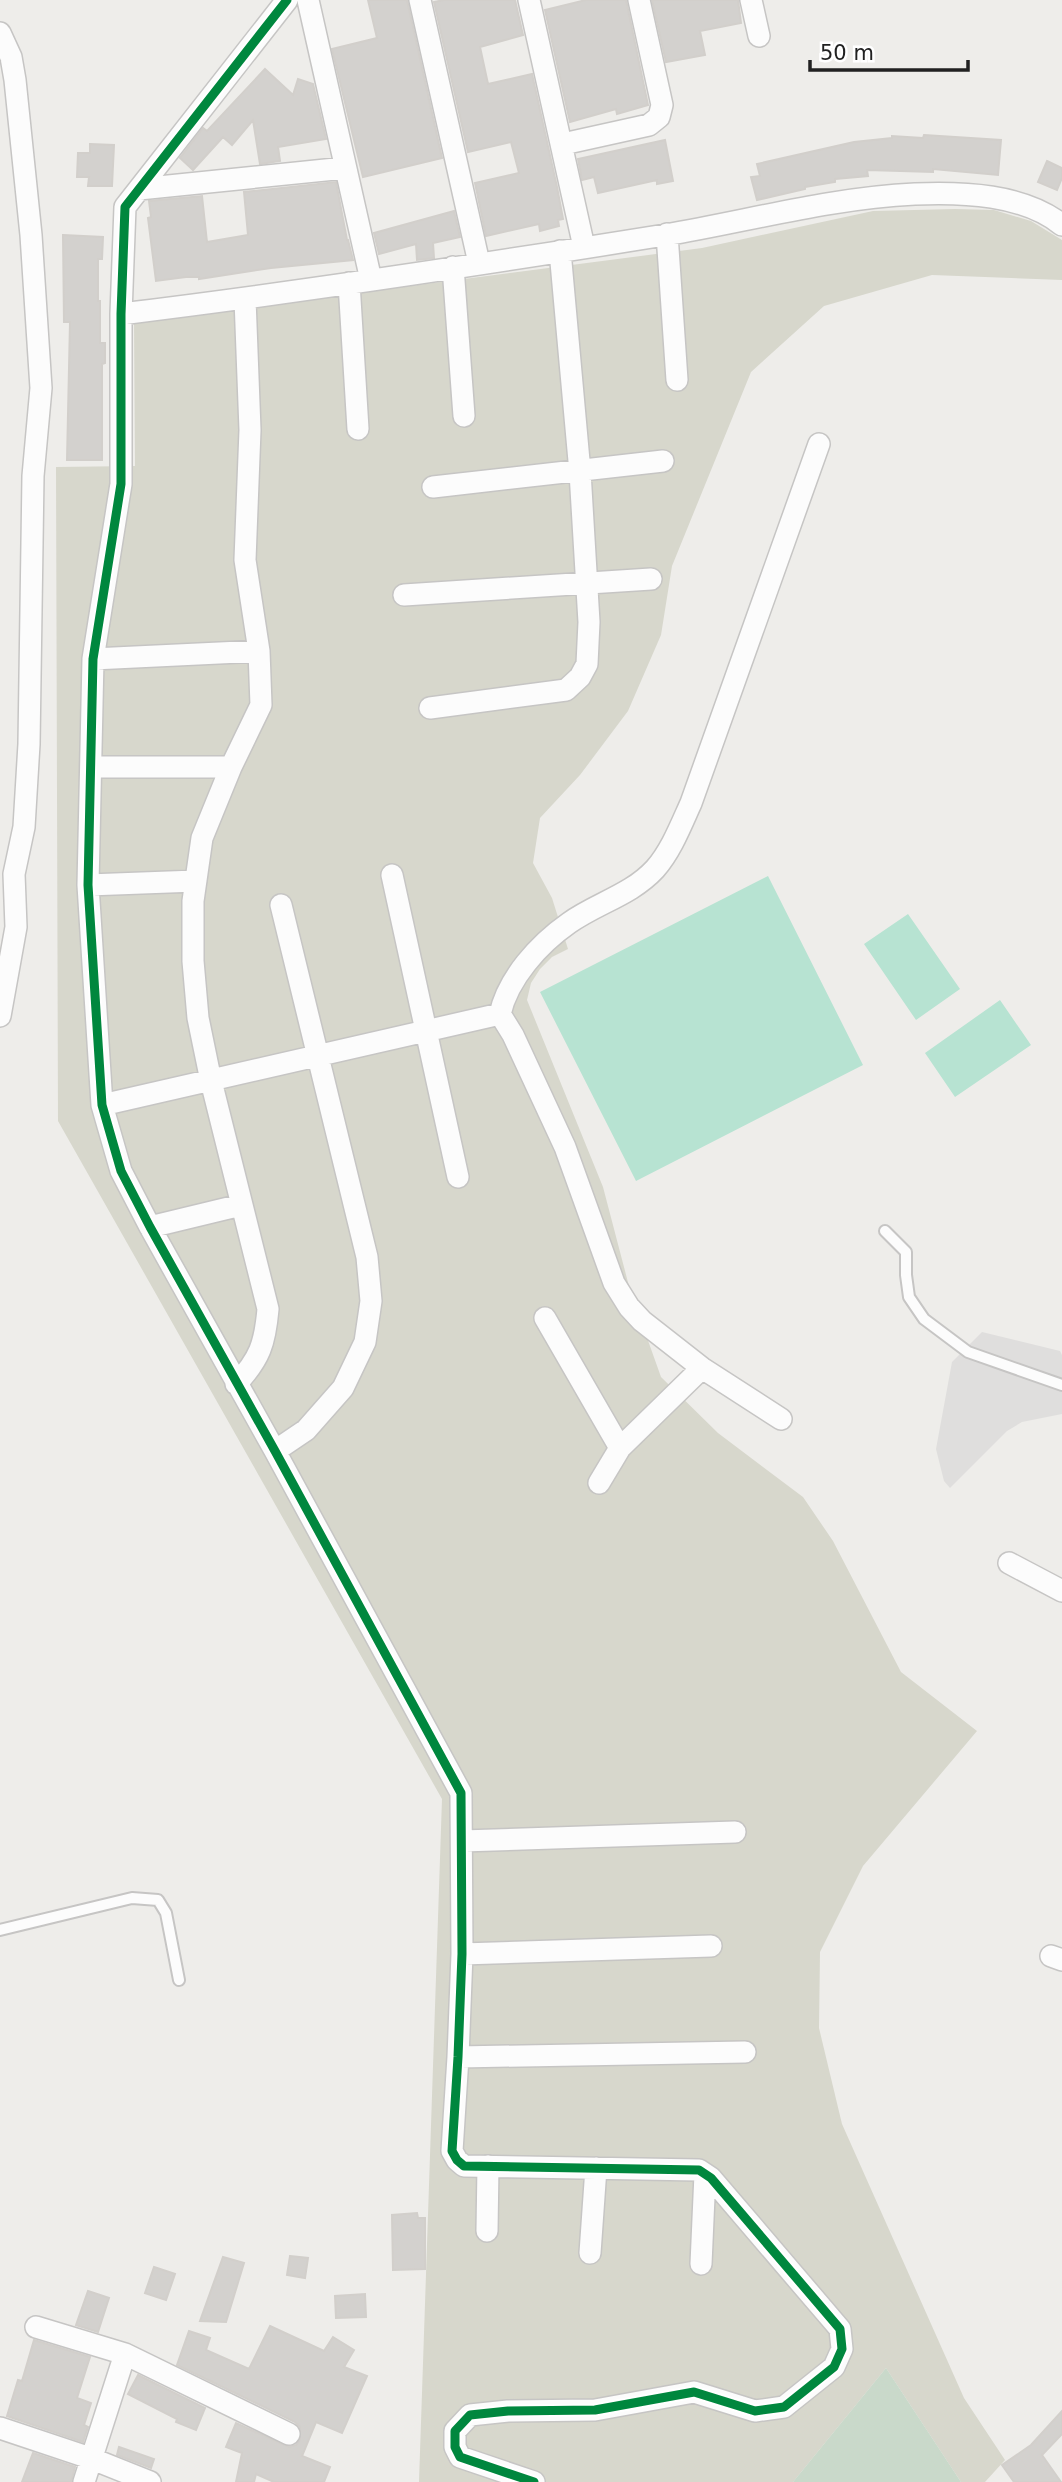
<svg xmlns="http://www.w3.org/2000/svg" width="1062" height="2482" font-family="'DejaVu Sans',sans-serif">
<rect width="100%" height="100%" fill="#eeedea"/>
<path fill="#d7d7cc" d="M 955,209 L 994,210 L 1031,221 L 1062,240 L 1062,280 L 932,275 L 824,306 L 751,372 L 672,566 L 661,635 L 628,711 L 580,775 L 540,818 L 533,863 L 552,898 L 568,949 L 552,957 L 540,969 L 531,983 L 527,1000 L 603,1187 L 630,1290 L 661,1377 L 718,1433 L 803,1497 L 833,1541 L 901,1672 L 977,1731 L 863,1866 L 820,1952 L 819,2028 L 842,2124 L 964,2398 L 1005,2460 L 985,2482 L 961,2482 L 886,2368 L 793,2482 L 419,2482 L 442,1799 L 58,1121 L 56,467 L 135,466 L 134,322 L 702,248 L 873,211 Z"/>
<path fill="#c9d9ca" d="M 886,2368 L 961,2482 L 793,2482 Z"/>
<path fill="#b7e3d2" d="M 768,876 L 863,1065 L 636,1181 L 540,992 Z
M 908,914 L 960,989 L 916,1020 L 864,944 Z
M 1000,1000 L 1031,1045 L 955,1097 L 925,1053 Z"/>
<path fill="#dfdedd" d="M 982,1332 L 1060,1351 L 1062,1355 L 1062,1414 L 1022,1422 L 1007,1431 L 950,1488 L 944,1481 L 936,1449 L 952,1362 Z"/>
<path fill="#d3d1ce" stroke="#d2cfcb" stroke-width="2" d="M 368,0 L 407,0 L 442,158 L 363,177 L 332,49 L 377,38 Z
M 444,0 L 515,0 L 523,35 L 480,47 L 488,84 L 532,74 L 557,187 L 563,219 L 558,220 L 559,226 L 540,231 L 539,224 L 486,236 L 475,183 L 519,173 L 511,142 L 468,152 L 434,2 Z
M 586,0 L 626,0 L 648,105 L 617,114 L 616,109 L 570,122 L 545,10 Z
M 652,0 L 738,0 L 741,23 L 700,31 L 705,55 L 666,62 Z
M 265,69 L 293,95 L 298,79 L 313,84 L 326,139 L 278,147 L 280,161 L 260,164 L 253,120 L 232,145 L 223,137 L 193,170 L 180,158 L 203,128 L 207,131 Z
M 924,135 L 1001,140 L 998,175 L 933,169 L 933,172 L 867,170 L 868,176 L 835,179 L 835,182 L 805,187 L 805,189 L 757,200 L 751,177 L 760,176 L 757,164 L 854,142 L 892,138 L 892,136 L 923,138 Z
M 665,140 L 673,181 L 657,184 L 657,180 L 598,193 L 594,177 L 582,180 L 578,159 Z
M 90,144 L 114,145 L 112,186 L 88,186 L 89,177 L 77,177 L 78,153 L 90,153 Z
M 1047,161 L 1062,168 L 1062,178 L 1057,190 L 1038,182 Z
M 336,182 L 347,240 L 348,240 L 353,260 L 271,268 L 199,279 L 199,277 L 186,277 L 156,281 L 148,218 L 151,217 L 149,201 L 202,196 L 207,242 L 248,235 L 244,192 Z
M 454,211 L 460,237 L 433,243 L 434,258 L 417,260 L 416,244 L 379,254 L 374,233 Z
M 63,235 L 103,237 L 102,259 L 98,259 L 98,301 L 100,301 L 100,343 L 105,343 L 105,363 L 102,364 L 102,460 L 67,460 L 70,322 L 64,322 Z
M 417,2213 L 418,2218 L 425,2218 L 425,2269 L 393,2270 L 392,2215 Z
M 290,2256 L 308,2258 L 305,2278 L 287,2275 Z
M 223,2257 L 244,2263 L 226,2322 L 200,2321 Z
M 154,2267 L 175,2274 L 166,2300 L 145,2293 Z
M 88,2291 L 109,2298 L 98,2332 L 76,2325 Z
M 365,2294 L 366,2317 L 336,2318 L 335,2296 Z
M 270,2326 L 324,2351 L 333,2337 L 354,2350 L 344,2367 L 367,2376 L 342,2433 L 316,2422 L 302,2456 L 330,2467 L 324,2482 L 274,2482 L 256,2474 L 254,2482 L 236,2482 L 242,2453 L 226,2447 L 236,2423 L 289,2447 L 296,2445 L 300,2440 L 300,2427 L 295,2422 L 177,2365 L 189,2331 L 210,2338 L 206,2350 L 249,2369 Z
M 34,2340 L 90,2357 L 77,2398 L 91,2403 L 84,2425 L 88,2427 L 83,2442 L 7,2416 L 18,2380 L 22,2381 Z
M 138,2375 L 205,2408 L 196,2430 L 176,2422 L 177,2419 L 128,2394 Z
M 1062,2411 L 1062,2434 L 1042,2455 L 1061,2482 L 1014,2482 L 1002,2465 L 1031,2445 Z
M 119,2447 L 154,2459 L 151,2468 L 117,2455 Z
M 33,2453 L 75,2467 L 71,2482 L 22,2482 Z"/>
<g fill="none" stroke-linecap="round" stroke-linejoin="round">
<g stroke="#c6c5c4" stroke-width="14">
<path id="service" d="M 885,1231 L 906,1252 L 906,1275 L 909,1297 L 924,1319 L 968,1352 L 1062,1385
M 0,1930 L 132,1898 L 158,1900 L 166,1913 L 179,1980"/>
</g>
<g stroke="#c6c5c4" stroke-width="24">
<path id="minor" d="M 287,0 L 125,207 L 121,314 L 121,484 L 93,659 L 88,885 L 102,1105 L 121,1171 L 150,1227 L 275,1451 L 461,1793 L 462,1954 L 458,2057 L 452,2151 L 457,2160 L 464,2166 L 699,2170 L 711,2178 L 840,2329 L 842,2349 L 834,2367 L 784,2407 L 755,2411 L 694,2392 L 595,2410 L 508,2411 L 470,2415 L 455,2431 L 455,2447 L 460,2457 L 534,2482
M 308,0 L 371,280
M 420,0 L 479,263
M 529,0 L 584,247
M 751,0 L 759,36
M 0,33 L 11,57 L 15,80 L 31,235 L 41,388 L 33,476 L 29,744 L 24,827 L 14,874 L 16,927 L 0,1016
M 563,144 L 649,125 L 659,117 L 662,105 L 639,0
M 139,189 L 345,168
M 667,234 L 677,380
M 453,267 L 464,416
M 349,283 L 358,429
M 121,314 C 303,292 484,264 665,235 C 748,221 830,198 915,194 C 962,192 1024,194 1062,225
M 433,487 L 663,461
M 404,595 L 651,579
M 93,659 L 259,651
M 430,708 L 566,690 L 580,677 L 587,664 L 589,622 L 580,472 L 560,251
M 91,767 L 231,767
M 392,875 L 458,1177
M 88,885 L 196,881
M 102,1105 L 500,1014
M 150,1227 L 241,1205
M 545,1318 L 620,1448
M 236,1384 C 260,1359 265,1343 268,1309 L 211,1081 L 198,1018 L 193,961 L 193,901 L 202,838 L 231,767 L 261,705 L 259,651 L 245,560 L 250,430 L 245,299
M 781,1419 L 702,1368 L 642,1321 L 629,1307 L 614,1283 L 565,1147 L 513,1035 L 500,1014 C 508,978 539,944 569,923 C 597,903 631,895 655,869 C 671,851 681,825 691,803 L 819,444
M 275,1451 L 306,1430 L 343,1388 L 365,1342 L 371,1301 L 367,1257 L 281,905
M 599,1483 L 620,1448 L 702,1368
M 1009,1563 L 1062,1591
M 462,1841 L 735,1832
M 462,1954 L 711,1946
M 1051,1956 L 1062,1960
M 458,2057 L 745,2052
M 487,2231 L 488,2166
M 590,2253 L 596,2168
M 701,2264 L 705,2174
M 36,2327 L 125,2354 L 289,2434
M 0,2428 L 90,2458 L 150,2482
M 84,2482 L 125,2354"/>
</g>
<use href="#service" stroke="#fcfcfc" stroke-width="10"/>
<use href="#minor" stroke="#fcfcfc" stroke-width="21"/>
<g stroke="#fff" stroke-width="13">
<path id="cycleway" d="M 287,0 L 125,207 L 121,314 L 121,484 L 93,659 L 88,885 L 102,1105 L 121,1171 L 150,1227 L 275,1451 L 461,1793 L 462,1954 L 458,2057 L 452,2151 L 457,2160 L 464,2166 L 699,2170 L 711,2178 L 840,2329 L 842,2349 L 834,2367 L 784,2407 L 755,2411 L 694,2392 L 595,2410 L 508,2411 L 470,2415 L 455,2431 L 455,2447 L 460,2457 L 534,2482"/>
</g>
<use href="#cycleway" stroke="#00873e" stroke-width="9"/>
</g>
<path d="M810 60v10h158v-10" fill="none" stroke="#212121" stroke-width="3.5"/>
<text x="820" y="60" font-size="21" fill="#212121" stroke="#ffffff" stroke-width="5" paint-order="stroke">50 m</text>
</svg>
